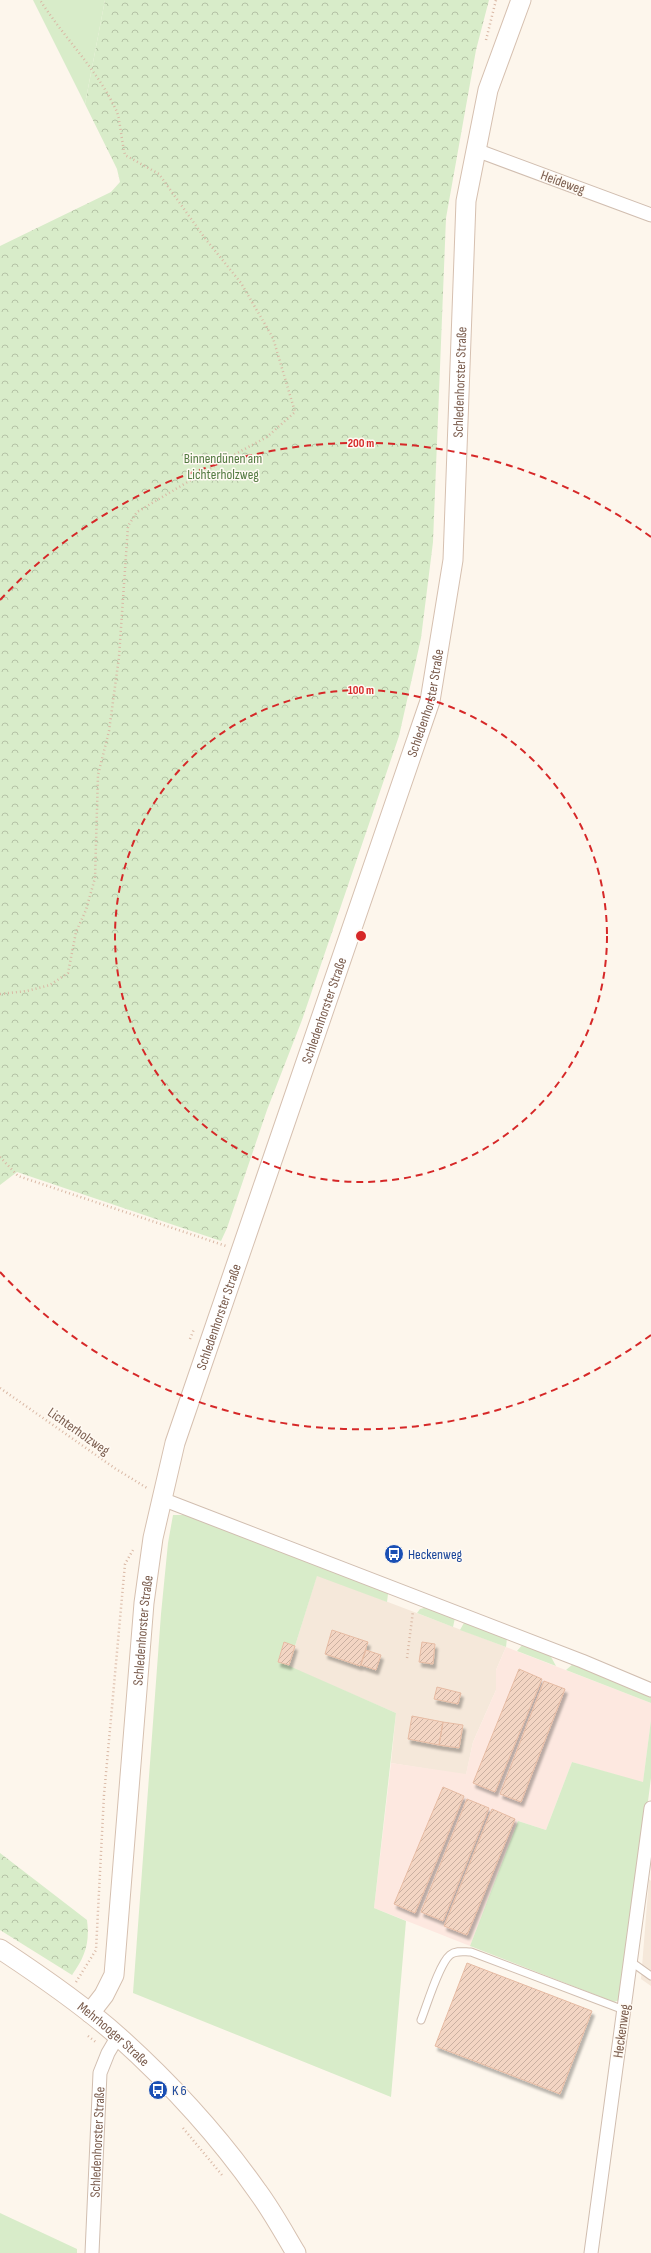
<svg xmlns="http://www.w3.org/2000/svg" width="651" height="2253" font-family="'Sofia Sans Condensed',sans-serif">
<defs>
<pattern id="forest-crowns" width="20" height="18" patternUnits="userSpaceOnUse"><rect width="20" height="18" fill="#d8ecc9"/><path d="M2 6a3 3 0 1 1 6 0M12 15a3 3 0 1 1 6 0" fill="none" stroke="#b4c2a5"/></pattern>
<pattern id="building-hatch" width="6" height="6" patternUnits="userSpaceOnUse"><rect width="6" height="6" fill="#f3d5c3"/><path d="M-1 1l2-2M0 6l6-6M5 7l2-2" fill="none" stroke="#cab0a1"/></pattern>
<filter id="shadow"><feDropShadow dx="2.5" dy="4.5" stdDeviation="1" flood-color="#0004"/></filter>
</defs>
<rect width="100%" height="100%" fill="#fdf6ec"/>
<path fill="#f5e8da" d="M 317,1575 L 506,1647 L 496,1670 L 496,1690 L 473,1742 L 466,1775 L 391,1763 L 396,1713 L 278,1662 L 284,1642 L 295,1646 Z
M 649,1879 L 651,1881 L 651,1986 L 641,1979 Z"/>
<path fill="#fde8e0" d="M 506,1647 L 651,1703 L 651,1720 L 643,1783 L 572,1762 L 546,1830 L 518,1821 L 470,1946 L 374,1908 L 391,1763 L 466,1774 L 473,1742 L 496,1690 L 496,1670 Z"/>
<path fill="#d8ecc9" d="M 33,0 L 105,0 L 85,104 Z
M 173,1515 L 188,1515 L 385,1591 L 388,1594 L 387,1602 L 317,1576 L 295,1646 L 284,1643 L 278,1661 L 396,1713 L 374,1908 L 406,1921 L 391,2097 L 133,1993 L 161,1614 L 168,1543 Z
M 428,1607 L 455,1618 L 453,1627 L 417,1613 L 420,1609 Z
M 465,1621 L 507,1638 L 506,1647 L 460,1630 Z
M 523,1644 L 550,1655 L 556,1666 L 517,1651 Z
M 573,1664 L 651,1694 L 651,1703 L 566,1670 Z
M 651,1720 L 651,1778 L 623,1994 L 620,2000 L 614,2002 L 470,1946 L 518,1821 L 546,1830 L 572,1762 L 643,1782 Z
M 0,2213 L 77,2249 L 77,2253 L 0,2253 Z"/>
<path fill="url(#forest-crowns)" d="M 105,0 L 489,0 L 476,50 L 446,218 L 433,542 L 421,638 L 399,736 L 302,1020 L 267,1110 L 227,1228 L 221,1241 L 17,1172 L 0,1185 L 0,246 L 111,192 L 120,182 L 117,169 L 85,104 Z
M 0,1853 L 87,1920 C 90,1943 85,1957 72,1975 L 0,1930 Z"/>
<path fill="url(#building-hatch)" stroke="#e6bba3" filter="url(#shadow)" d="M 332,1630 L 368,1642 L 360,1666 L 325,1654 Z
M 284,1642 L 295,1646 L 289,1665 L 278,1662 Z
M 422,1642 L 435,1644 L 433,1664 L 419,1662 Z
M 366,1650 L 381,1655 L 376,1670 L 361,1665 Z
M 519,1669 L 542,1679 L 495,1792 L 473,1783 Z
M 544,1681 L 565,1689 L 521,1802 L 500,1794 Z
M 437,1687 L 461,1693 L 458,1704 L 434,1699 Z
M 412,1716 L 443,1722 L 439,1745 L 408,1739 Z
M 443,1722 L 463,1725 L 459,1748 L 439,1745 Z
M 443,1787 L 464,1796 L 415,1913 L 394,1904 Z
M 467,1799 L 489,1808 L 443,1921 L 421,1912 Z
M 492,1809 L 515,1819 L 467,1935 L 444,1926 Z
M 467,1963 L 592,2011 L 560,2094 L 435,2046 Z"/>
<g fill="none" stroke-linecap="round" stroke-linejoin="round">
<g stroke="#d1beb0" stroke-width="9">
<path id="lane" d="M 630,1961 L 651,1976
M 421,2020 C 427,2005 439,1964 450,1955 C 456,1950 464,1952 471,1952 L 624,2010"/>
</g>
<g stroke="#d1beb0" stroke-width="15">
<g id="street">
<path d="M 476,150 L 651,215"/>
<path d="M 162,1499 L 582,1661 L 651,1690"/>
<path id="s1" d="M 92,2253 L 100,2073 L 108,2053 L 118,2036"/>
<path d="M 591,2253 L 651,1808"/>
</g>
</g>
<g stroke="#d6c0b0" stroke-width="21">
<g id="secondary">
<path id="s2" d="M 0,1949 C 41,1976 82,2004 119,2037 C 170,2083 218,2135 258,2192 C 272,2211 284,2233 296,2253"/>
<path id="s3" d="M 90,2013 L 104,1995 L 114,1975 L 144,1603 L 153,1538 L 175,1443 L 430,701 L 453,560 L 466,201 L 488,90 L 521,0"/>
</g>
</g>
<path stroke="#d9b8a5" stroke-width="2.5" stroke-dasharray="1 3" stroke-linecap="butt" d="M 486,40 L 496,0
M 0,994 L 27,991 L 50,985 L 68,973 L 76,932 L 86,910 L 95,878 L 98,775 L 109,731 L 119,657 L 128,526 L 137,512 L 228,458 L 267,437 L 295,412 L 273,338 L 241,283 L 204,237 L 159,174 L 125,155 C 122,144 120,120 117,112 C 98,70 64,38 40,0
M 0,1157 L 18,1176 L 226,1246
M 190,1339 L 194,1329
M 0,1388 L 116,1469 L 147,1488
M 407,1658 L 413,1611
M 76,1982 L 96,1950 L 104,1795 L 125,1564 L 133,1550
M 88,2036 L 97,2043
M 183,2128 L 222,2175"/>
<use href="#lane" stroke="#fff" stroke-width="7"/>
<use href="#street" stroke="#fff" stroke-width="13"/>
<use href="#secondary" stroke="#fff" stroke-width="19"/>
</g>
<g fill="none" stroke="#d62828" stroke-width="2" stroke-dasharray="7 5">
<circle cx="361" cy="936" r="246"/>
<path d="M651 1335A493 493 0 0 1 0 1272M0 600A493 493 0 0 1 651 537"/>
</g>
<defs>
<g id="bus-disc" transform="scale(1)"><circle r="9.5" fill="#1a4fb4" stroke="#fffaf3"/><path d="M-5-6H5V4H4V6H2V4H-2V6H-4V4H-5ZM-3.5-4V0h7V-4ZM-3.5 1.2v1.5H-2V1.2ZM2 1.2v1.5H3.5V1.2Z" fill="#fff"/></g>
</defs>
<g fill-rule="evenodd">
<use href="#bus-disc" x="394" y="1554"/>
<use href="#bus-disc" x="158" y="2090"/>
</g>
<g text-anchor="middle" stroke-width="3" stroke-linejoin="round" paint-order="stroke">
<g font-size="14" fill="#7a5c4d" stroke="#fffaf3">
<text transform="translate(563 182) rotate(20)" y="5">Heideweg</text>
<text dy="5" stroke="none"><textPath href="#s3" startOffset="1687">Schledenhorster Straße</textPath></text>
<text dy="5" stroke="none"><textPath href="#s3" startOffset="1363">Schledenhorster Straße</textPath></text>
<text dy="5" stroke="none"><textPath href="#s3" startOffset="1039">Schledenhorster Straße</textPath></text>
<text dy="5" stroke="none"><textPath href="#s3" startOffset="715">Schledenhorster Straße</textPath></text>
<text transform="translate(79 1431) rotate(35)" y="5">Lichterholzweg</text>
<text dy="5" stroke="none"><textPath href="#s3" startOffset="391">Schledenhorster Straße</textPath></text>
<text transform="translate(621 2031) rotate(-82)" y="5">Heckenweg</text>
<text dy="5" stroke="none"><textPath href="#s2" startOffset="142">Mehrhooger Straße</textPath></text>
<text dy="5" stroke="none"><textPath href="#s1" startOffset="111">Schledenhorster Straße</textPath></text>
</g>
<g font-size="14" fill="#537a41" stroke="#fffaf3">
<text x="223" y="463">Binnendünen am<tspan x="223" dy="16">Lichterholzweg</tspan></text>
</g>
<g font-size="14" fill="#164399" stroke="#fffaf3" text-anchor="start">
<text x="408" y="1559">Heckenweg</text>
<text x="172" y="2095">K 6</text>
</g>
</g>
<circle cx="361" cy="936" r="6" fill="#d62828" stroke="#fffaf3" stroke-width="2"/>
<g font-size="12" text-anchor="middle" font-weight="bold" fill="#d62828" stroke="#fffaf3" stroke-width="3" stroke-linejoin="round" paint-order="stroke">
<text x="361" y="447">200 m</text>
<text x="361" y="694">100 m</text>
</g>
</svg>
